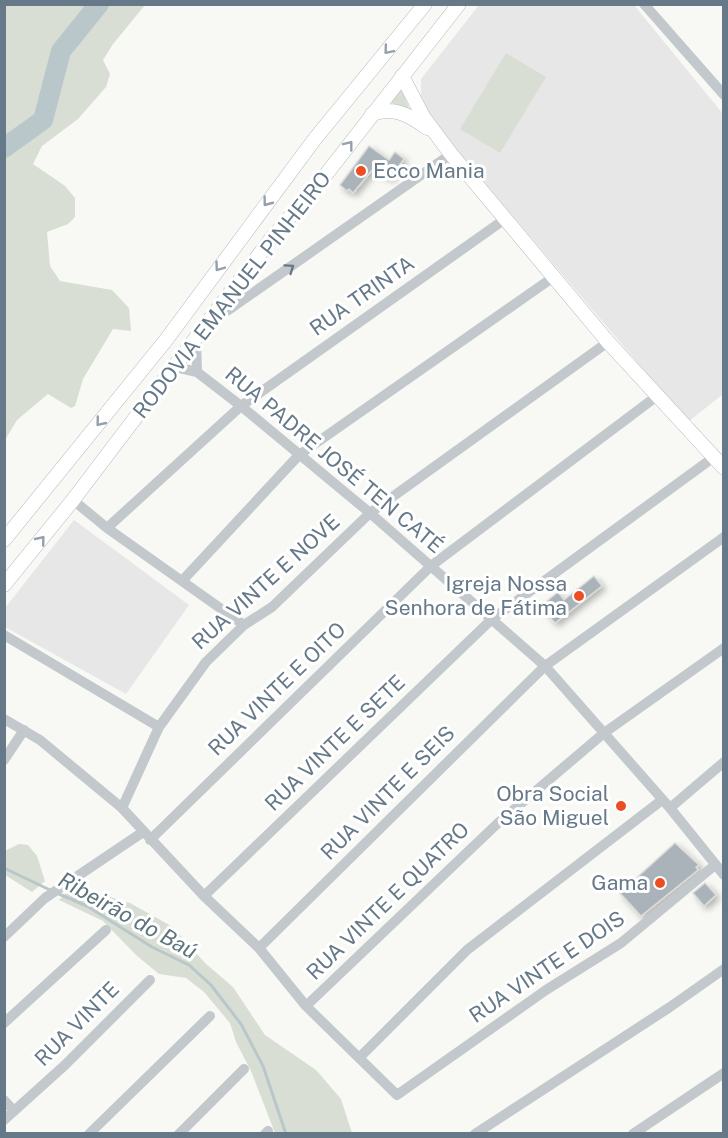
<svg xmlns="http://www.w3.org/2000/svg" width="728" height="1138" font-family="'Public Sans',sans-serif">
<defs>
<filter id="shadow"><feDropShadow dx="3.5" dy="3.5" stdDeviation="3" flood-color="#0004"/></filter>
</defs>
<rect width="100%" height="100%" fill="#f8f8f5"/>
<path fill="#e6e7e6" d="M 479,5 L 634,5 L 723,114 L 723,394 L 688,422 L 426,114 L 421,96 L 421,79 Z
M 74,520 L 189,605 L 126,694 L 5,627 L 5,608 Z"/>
<path fill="#d8ded4" d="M 5,4 L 145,5 L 113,44 L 103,60 L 110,74 L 106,87 L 78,119 L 42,146 L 33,164 L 65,186 L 75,198 L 75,217 L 68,224 L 47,232 L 50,266 L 60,281 L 112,290 L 129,308 L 131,331 L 113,329 L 83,379 L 75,406 L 71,408 L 48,394 L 17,420 L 5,440 Z
M 506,53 L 546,77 L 500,153 L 460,129 Z
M 401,88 L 410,110 L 389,102 Z
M 19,844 L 28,845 L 37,856 L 45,881 L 32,892 L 5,875 L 5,851 Z
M 73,886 L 130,903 L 173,927 L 205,963 L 233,987 L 265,1035 L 316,1070 L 341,1099 L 352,1133 L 275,1133 L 251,1071 L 236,1042 L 230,1023 L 204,992 L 186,978 L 159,974 L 136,955 L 103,921 L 59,900 Z"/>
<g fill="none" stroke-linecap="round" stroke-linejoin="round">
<path stroke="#b9c7ca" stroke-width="3" d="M 4,868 L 50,890
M 59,894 L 87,906 L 152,947 L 189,965 L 211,985 L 241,1024 L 263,1066 L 286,1134"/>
<path stroke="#b9c7ca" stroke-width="20" d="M 4,148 L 43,120 L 61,51 L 99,4"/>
</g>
<path fill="#aab3b9" stroke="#dadad8" stroke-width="1.5" filter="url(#shadow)" d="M 369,146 L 389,160 L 395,152 L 404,159 L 390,178 L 373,169 L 353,193 L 349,189 L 347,191 L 340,185 Z
M 594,576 L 602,586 L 555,623 L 541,606 L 558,592 L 564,600 Z
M 675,843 L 699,865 L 696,867 L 698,870 L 641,916 L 620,893 Z
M 705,883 L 716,895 L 704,906 L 693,893 Z"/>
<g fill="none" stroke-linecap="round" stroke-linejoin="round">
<g stroke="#b4babe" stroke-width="15">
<path id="major" d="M 402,76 L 424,118 L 451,154 L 608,342 L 724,468
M 372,114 C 394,106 409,115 427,128
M 4,540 L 166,340 L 314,140 L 425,4
M 4,585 L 73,500 L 271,239 L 324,177 L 459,4"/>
</g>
<path stroke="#c3c8cc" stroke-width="10" d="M 644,4 L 724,95
M 210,323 L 451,154
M 196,339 L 197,372
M 175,367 L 197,372 L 241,406 L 370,513 L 545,666 L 670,808 L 724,875
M 73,500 L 107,528 L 244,625
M 107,528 L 241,406 L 505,219
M 182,581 L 299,455 L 555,276
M 4,635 L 159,727
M 4,719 L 40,740 L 122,808 L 204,896 L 259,948 L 306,1006 L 397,1095 L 546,990 L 621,943 L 715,865
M 4,760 L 24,730
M 122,808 L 159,727 L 206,662 L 244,625 L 272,607 L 370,513 L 608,342
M 670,808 L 724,762
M 150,840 L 431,566 L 657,396
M 204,896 L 492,619 L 714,457
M 4,937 L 45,898 L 143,832
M 259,948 L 545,666 L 724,537
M 306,1006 L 498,823 L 604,733 L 724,648
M 4,1023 L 106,930
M 360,1057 L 467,950 L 662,800
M 4,1100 L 14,1111
M 4,1120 L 65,1065 L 150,980
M 89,1134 L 210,1016
M 179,1134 L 244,1069
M 265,1134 L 268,1131
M 475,1134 L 670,1007 L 724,969
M 633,1134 L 724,1073"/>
<use href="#major" stroke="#fff" stroke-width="14"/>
</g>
<defs><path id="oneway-chevron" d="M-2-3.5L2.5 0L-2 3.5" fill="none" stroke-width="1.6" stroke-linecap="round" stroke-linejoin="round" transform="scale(1.5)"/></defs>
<g stroke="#94a1ac">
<use href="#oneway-chevron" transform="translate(388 50) rotate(130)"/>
<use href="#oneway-chevron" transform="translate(349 145) rotate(-52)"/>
<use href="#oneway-chevron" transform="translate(267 202) rotate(127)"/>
<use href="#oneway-chevron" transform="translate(219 267) rotate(126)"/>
<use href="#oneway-chevron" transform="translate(100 422) rotate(129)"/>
<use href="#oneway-chevron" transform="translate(41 540) rotate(-51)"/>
</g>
<use stroke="#667988" href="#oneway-chevron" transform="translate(290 268) rotate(-35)"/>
<g fill="#ec4d22" stroke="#fff" stroke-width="2">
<circle cx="361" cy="171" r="6"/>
<circle cx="579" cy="596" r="6"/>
<circle cx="621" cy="806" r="6"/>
<circle cx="660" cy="883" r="6"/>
</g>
<g text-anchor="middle" stroke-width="6" stroke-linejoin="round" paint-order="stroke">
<g font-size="21" fill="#667988" stroke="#fff" text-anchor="end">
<text x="373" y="178" text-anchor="start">Ecco Mania</text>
<text x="567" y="591">Igreja Nossa<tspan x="567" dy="24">Senhora de Fátima</tspan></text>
<text x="609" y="801">Obra Social<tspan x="609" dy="24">São Miguel</tspan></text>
<text x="648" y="890">Gama</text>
</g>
<g font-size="21" fill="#667988" stroke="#fff">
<text transform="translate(232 295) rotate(-52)" y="7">RODOVIA EMANUEL PINHEIRO</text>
<text transform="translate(362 296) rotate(-35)" y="7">RUA TRINTA</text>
<text transform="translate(334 460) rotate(40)" y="7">RUA PADRE JOSÉ TEN CATÉ</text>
<text transform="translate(266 582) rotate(-42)" y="7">RUA VINTE E NOVE</text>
<text transform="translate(277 689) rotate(-44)" y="7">RUA VINTE E OITO</text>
<text transform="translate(335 743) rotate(-44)" y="7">RUA VINTE E SETE</text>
<text transform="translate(388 793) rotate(-45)" y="7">RUA VINTE E SEIS</text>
<text transform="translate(388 901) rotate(-44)" y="7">RUA VINTE E QUATRO</text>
<text transform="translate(547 967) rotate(-34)" y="7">RUA VINTE E DOIS</text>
<text transform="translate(77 1024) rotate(-45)" y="7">RUA VINTE</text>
</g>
<g font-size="22" font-style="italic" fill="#5d747c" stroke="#fff">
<text transform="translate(128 915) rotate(29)" y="8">Ribeirão do Baú</text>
</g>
</g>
<rect width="728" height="1138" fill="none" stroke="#667988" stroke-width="12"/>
</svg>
